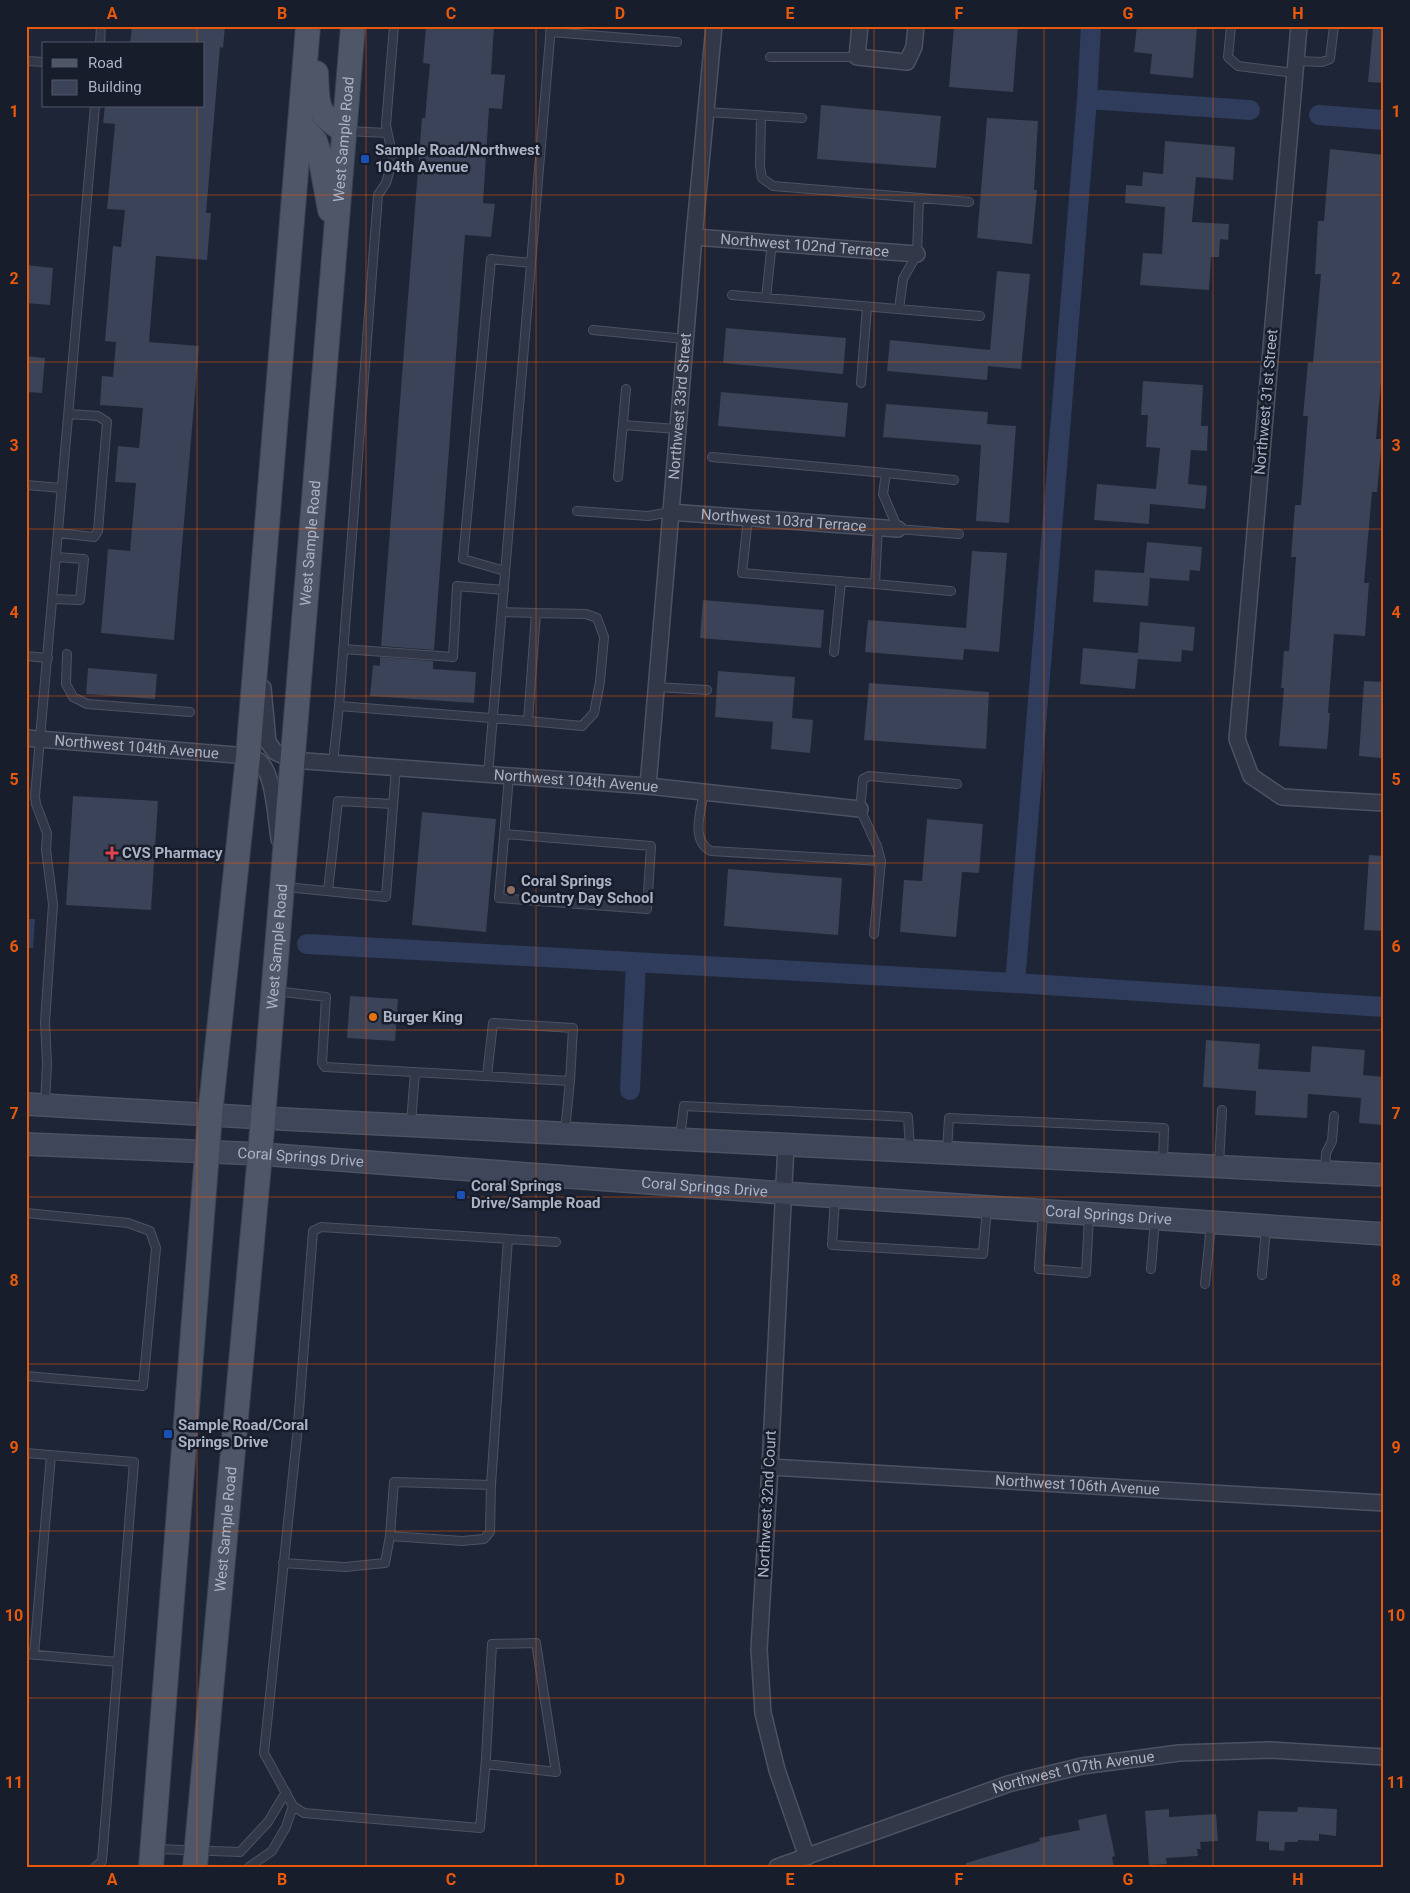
<svg xmlns="http://www.w3.org/2000/svg" width="1410" height="1893" font-family="Roboto,sans-serif">
<rect width="100%" height="100%" fill="#1e2536"/>
<path fill="#2f3c5c" d="M 26,919 L 35,919 L 33,948 L 26,948 Z"/>
<g fill="none" stroke-linecap="round" stroke-linejoin="round">
<path stroke="#2f3c5c" stroke-width="20" d="M 1087,99 L 1250,110
M 1319,115 L 1384,120
M 307,944 L 1015,983 L 1087,99 L 1091,26
M 1015,983 L 1384,1007
M 630,1090 L 636,962"/>
</g>
<path fill="#3a4357" d="M 132,26 L 225,26 L 223,48 L 220,47 L 206,213 L 211,213 L 207,260 L 156,256 L 149,342 L 199,346 L 174,640 L 101,633 L 108,549 L 130,551 L 136,483 L 115,482 L 118,446 L 139,448 L 143,408 L 100,405 L 102,376 L 113,377 L 116,342 L 105,341 L 113,246 L 121,247 L 125,210 L 107,209 L 115,124 L 103,123 L 105,106 L 204,106 L 204,44 L 130,44 Z
M 426,26 L 494,26 L 491,74 L 505,75 L 502,109 L 489,108 L 483,203 L 495,204 L 491,237 L 465,235 L 434,650 L 381,646 L 422,118 L 425,118 L 430,64 L 423,63 Z
M 954,26 L 1018,26 L 1013,92 L 949,87 Z
M 1137,26 L 1197,26 L 1193,78 L 1150,74 L 1152,54 L 1134,52 Z
M 1373,28 L 1384,28 L 1384,83 L 1368,82 Z
M 821,105 L 941,116 L 936,168 L 817,159 Z
M 987,118 L 1038,121 L 1034,190 L 1037,190 L 1032,244 L 977,238 Z
M 1165,141 L 1235,147 L 1233,180 L 1196,177 L 1192,222 L 1229,224 L 1228,240 L 1220,239 L 1219,257 L 1211,257 L 1209,290 L 1140,285 L 1143,253 L 1162,254 L 1165,207 L 1125,203 L 1126,185 L 1142,186 L 1143,172 L 1163,174 Z
M 1330,149 L 1384,155 L 1384,348 L 1376,439 L 1382,439 L 1377,492 L 1372,492 L 1364,583 L 1369,583 L 1365,636 L 1334,634 L 1328,713 L 1330,713 L 1327,749 L 1279,746 L 1284,688 L 1281,688 L 1284,651 L 1289,651 L 1296,557 L 1291,557 L 1295,505 L 1301,505 L 1308,416 L 1303,416 L 1308,362 L 1313,363 L 1321,274 L 1315,274 L 1318,221 L 1324,221 Z
M 26,265 L 53,268 L 50,305 L 26,303 Z
M 997,271 L 1030,274 L 1021,369 L 988,366 L 987,380 L 887,371 L 890,340 L 990,350 Z
M 726,328 L 846,338 L 843,374 L 723,363 Z
M 26,356 L 45,358 L 42,393 L 26,392 Z
M 1143,381 L 1203,385 L 1201,426 L 1208,426 L 1207,451 L 1191,450 L 1188,484 L 1207,486 L 1205,509 L 1150,504 L 1149,524 L 1094,520 L 1097,484 L 1156,489 L 1160,448 L 1146,447 L 1148,415 L 1141,415 Z
M 721,392 L 848,403 L 845,437 L 718,426 Z
M 886,404 L 988,412 L 987,424 L 1016,426 L 1009,523 L 976,521 L 981,445 L 883,437 Z
M 1147,542 L 1202,547 L 1200,571 L 1190,570 L 1189,581 L 1150,578 L 1148,606 L 1093,602 L 1095,570 L 1144,573 Z
M 972,551 L 1007,553 L 999,652 L 964,649 L 963,660 L 865,652 L 868,620 L 966,628 Z
M 703,600 L 824,610 L 821,648 L 700,638 Z
M 1140,622 L 1195,627 L 1193,651 L 1182,650 L 1181,662 L 1138,659 L 1135,689 L 1080,684 L 1083,648 L 1138,653 Z
M 380,657 L 433,661 L 433,669 L 476,672 L 474,703 L 370,696 L 373,665 L 380,666 Z
M 88,668 L 157,674 L 155,699 L 86,694 Z
M 718,671 L 795,677 L 792,718 L 813,720 L 810,753 L 771,749 L 773,722 L 715,717 Z
M 1364,681 L 1384,682 L 1384,733 L 1381,758 L 1359,756 Z
M 869,683 L 989,692 L 986,749 L 864,740 Z
M 73,796 L 158,801 L 151,910 L 66,905 Z
M 422,812 L 496,819 L 486,932 L 412,925 Z
M 927,819 L 983,824 L 979,873 L 962,872 L 956,937 L 900,932 L 904,880 L 922,881 Z
M 1369,855 L 1384,856 L 1384,931 L 1364,930 Z
M 728,869 L 842,878 L 838,935 L 724,926 Z
M 350,996 L 398,999 L 395,1041 L 347,1038 Z
M 1206,1040 L 1260,1044 L 1258,1069 L 1310,1072 L 1312,1046 L 1365,1050 L 1363,1075 L 1384,1077 L 1384,1125 L 1359,1123 L 1361,1098 L 1308,1094 L 1307,1118 L 1255,1115 L 1256,1091 L 1203,1087 Z
M 1298,1807 L 1337,1809 L 1336,1836 L 1319,1834 L 1319,1841 L 1298,1840 L 1298,1842 L 1285,1842 L 1284,1851 L 1269,1850 L 1269,1842 L 1256,1841 L 1258,1811 L 1297,1812 Z
M 1169,1809 L 1169,1817 L 1216,1814 L 1218,1841 L 1200,1842 L 1201,1849 L 1197,1849 L 1198,1856 L 1166,1858 L 1167,1864 L 1149,1865 L 1145,1811 Z
M 1106,1814 L 1115,1856 L 1112,1857 L 1114,1867 L 966,1867 L 966,1863 L 1040,1841 L 1039,1838 L 1080,1830 L 1078,1820 Z"/>
<g fill="none" stroke-linecap="round" stroke-linejoin="round">
<g stroke="#4c5262" stroke-width="10">
<path id="lane" d="M 394,26 L 386,125 L 393,159 L 386,183 L 378,195 L 339,706 L 528,721 L 536,613 L 502,612
M 1231,26 L 1228,57 L 1238,66 L 1295,73
M 550,32 L 677,42
M 100,44 L 101,26
M 770,57 L 857,57
M 26,61 L 44,62
M 1296,61 L 1322,62 L 1330,59 L 1334,26
M 707,112 L 802,118
M 761,116 L 760,166 L 762,178 L 773,186 L 969,202
M 347,131 L 387,133
M 732,295 L 980,316
M 766,298 L 772,242
M 899,309 L 903,279 L 917,254 L 919,198
M 593,330 L 685,339
M 861,383 L 867,307
M 623,425 L 677,429
M 712,457 L 886,473
M 618,477 L 626,389
M 954,480 L 886,473 L 883,494 L 898,529 L 959,534
M 26,485 L 62,488
M 577,511 L 648,516 L 670,512
M 748,518 L 742,573 L 875,584 L 878,527
M 58,533 L 94,537 L 98,531 L 107,422 L 98,416 L 69,414
M 505,571 L 463,559 L 491,259 L 531,263
M 875,584 L 951,591
M 53,599 L 80,600 L 84,559 L 56,557
M 343,649 L 453,657 L 457,586 L 504,590
M 834,652 L 841,581
M 67,654 L 66,684 L 73,697 L 87,704 L 190,712
M 26,656 L 48,658
M 656,687 L 707,690
M 528,721 L 582,726 L 594,713 L 600,682 L 604,637 L 597,618 L 586,614 L 536,613
M 333,763 L 339,706
M 488,775 L 551,26
M 704,792 C 701,810 690,841 711,851 L 881,861
M 504,834 L 651,846 L 647,909 L 499,898 L 509,776
M 286,887 L 386,897 L 396,767
M 328,891 L 338,801 L 393,804
M 874,934 L 881,861 L 877,846 L 860,809 L 863,779 L 869,776 L 957,784
M 275,991 L 326,997 L 322,1063 L 325,1067 L 570,1081 L 565,1131
M 487,1076 L 493,1023 L 573,1028 L 570,1081
M 45,1104 L 47,1063 L 45,1022 L 53,904 L 46,850 L 47,833 L 36,804 L 35,796 L 95,106
M 411,1123 L 415,1072
M 680,1137 L 684,1106 L 908,1117 L 910,1149
M 947,1150 L 949,1118 L 1164,1128 L 1163,1162
M 1219,1164 L 1222,1110
M 1325,1170 L 1326,1153 L 1332,1141 L 1334,1116
M 835,1199 L 832,1245 L 983,1254 L 987,1208
M 1043,1211 L 1039,1269 L 1086,1273 L 1089,1216
M 26,1213 L 128,1223 L 150,1231 L 156,1248 L 143,1386 L 26,1376
M 1151,1269 L 1155,1219
M 1262,1275 L 1266,1228
M 1205,1284 L 1211,1224
M 26,1453 L 134,1462 L 102,1861 L 95,1867
M 390,1536 L 394,1482 L 491,1485
M 283,1563 L 345,1567 L 385,1563 L 390,1536 L 462,1541 L 484,1539 L 490,1532 L 491,1485 L 508,1239
M 26,1654 L 118,1662
M 34,1655 L 51,1455
M 486,1764 L 556,1772 L 536,1643 L 492,1644 L 486,1758 L 480,1828 L 304,1813 L 293,1806 L 264,1753 L 297,1436 L 313,1231 L 321,1227 L 556,1242
M 156,1849 L 240,1852 L 268,1822 L 286,1792
M 249,1867 L 272,1851 L 286,1827 L 293,1806"/>
</g>
<g stroke="#4c5262" stroke-width="18">
<g id="street">
<path d="M 860,26 L 857,57 L 907,62 L 914,47 L 916,26"/>
<path d="M 1299,26 L 1237,739 L 1251,776 L 1282,797 L 1384,803"/>
<path id="s1" d="M 694,237 L 917,254"/>
<path id="s2" d="M 670,512 L 898,529"/>
<path id="s3" d="M 263,688 L 268,742 L 275,752 L 292,760 L 648,786 L 860,809"/>
<path id="s4" d="M 26,738 L 248,756 C 251,757 256,759 259,761 C 274,773 276,820 279,839"/>
<path id="s5" d="M 648,786 L 694,237 L 714,26"/>
<path d="M 786,1144 L 770,1467 L 759,1649 L 763,1713 L 777,1770 L 807,1857"/>
<path id="s6" d="M 770,1467 L 1384,1503"/>
<path id="s7" d="M 777,1867 L 1008,1784 L 1082,1766 L 1179,1753 L 1270,1750 L 1384,1757"/>
</g>
</g>
<g stroke="#4c5262" stroke-width="24">
<g id="secondary">
<path d="M 26,1104 L 263,1118 L 1384,1175"/>
<path id="s8" d="M 26,1144 L 260,1154 L 783,1193 L 1384,1234"/>
</g>
</g>
<g stroke="#3b4150" stroke-width="26">
<g id="primary">
<path d="M 316,73 C 318,108 314,110 344,131"/>
<path d="M 300,124 L 315,141 L 320,156 L 330,210"/>
<path d="M 151,1867 L 210,1115 L 248,756 L 308,26"/>
<path id="s9" d="M 195,1867 L 260,1154 L 353,26"/>
</g>
</g>
<use href="#lane" stroke="#323847" stroke-width="8"/>
<use href="#street" stroke="#323847" stroke-width="15"/>
<use href="#secondary" stroke="#3f465a" stroke-width="21"/>
<use href="#primary" stroke="#4f5667" stroke-width="24"/>
</g>
<path fill="none" stroke="#e8590c" stroke-width="1" stroke-opacity="0.55" d="M 197,26 L 197,44M 366,26 L 366,1867M 536,26 L 536,1867M 705,26 L 705,1867M 874,26 L 874,1867M 1044,26 L 1044,1867M 1213,26 L 1213,1867M 197,106 L 197,1867M 26,195 L 1384,195M 26,362 L 1384,362M 26,529 L 1384,529M 26,696 L 1384,696M 26,863 L 1384,863M 26,1030 L 1384,1030M 26,1197 L 1384,1197M 26,1364 L 1384,1364M 26,1531 L 1384,1531M 26,1698 L 1384,1698"/>
<g fill="#1a4fb4" stroke="#171d2b" stroke-width="2">
<rect x="360" y="154" width="10" height="10" rx="2.5"/>
<rect x="456" y="1190" width="10" height="10" rx="2.5"/>
<rect x="163" y="1429" width="10" height="10" rx="2.5"/>
</g>
<path fill="#e0444e" stroke="#171d2b" stroke-width="2" d="M109.5 845.5h5v5h5v5h-5v5h-5v-5h-5v-5h5z"/>
<circle fill="#8d6e63" stroke="#171d2b" stroke-width="2" cx="511" cy="890" r="5"/>
<circle fill="#e8710a" stroke="#171d2b" stroke-width="2" cx="373" cy="1017" r="5"/>
<g text-anchor="middle" stroke-width="5" stroke-linejoin="round" paint-order="stroke">
<g font-size="15" fill="#abb2c4" stroke="#171d2b">
<text dy="5" stroke="none"><textPath href="#s9" startOffset="1734">West Sample Road</textPath></text>
<text dy="5" stroke="none"><textPath href="#s1" startOffset="111">Northwest 102nd Terrace</textPath></text>
<text transform="translate(1266 402) rotate(-85)" y="5">Northwest 31st Street</text>
<text dy="5" stroke="none"><textPath href="#s5" startOffset="381">Northwest 33rd Street</textPath></text>
<text dy="5" stroke="none"><textPath href="#s2" startOffset="114">Northwest 103rd Terrace</textPath></text>
<text dy="5" stroke="none"><textPath href="#s9" startOffset="1329">West Sample Road</textPath></text>
<text dy="5" stroke="none"><textPath href="#s4" startOffset="111">Northwest 104th Avenue</textPath></text>
<text dy="5" stroke="none"><textPath href="#s3" startOffset="370">Northwest 104th Avenue</textPath></text>
<text dy="5" stroke="none"><textPath href="#s9" startOffset="924">West Sample Road</textPath></text>
<text dy="5" stroke="none"><textPath href="#s8" startOffset="275">Coral Springs Drive</textPath></text>
<text dy="5" stroke="none"><textPath href="#s8" startOffset="680">Coral Springs Drive</textPath></text>
<text dy="5" stroke="none"><textPath href="#s8" startOffset="1085">Coral Springs Drive</textPath></text>
<text dy="5" stroke="none"><textPath href="#s6" startOffset="308">Northwest 106th Avenue</textPath></text>
<text transform="translate(767 1504) rotate(-87)" y="5">Northwest 32nd Court</text>
<text dy="5" stroke="none"><textPath href="#s9" startOffset="339">West Sample Road</textPath></text>
<text dy="5" stroke="none"><textPath href="#s7" startOffset="312">Northwest 107th Avenue</textPath></text>
</g>
<g font-size="15" font-weight="bold" fill="#abb2c4" stroke="#171d2b" text-anchor="start">
<text x="375" y="155">Sample Road/Northwest<tspan x="375" dy="17">104th Avenue</tspan></text>
<text x="122" y="858">CVS Pharmacy</text>
<text x="521" y="886">Coral Springs<tspan x="521" dy="17">Country Day School</tspan></text>
<text x="383" y="1022">Burger King</text>
<text x="471" y="1191">Coral Springs<tspan x="471" dy="17">Drive/Sample Road</tspan></text>
<text x="178" y="1430">Sample Road/Coral<tspan x="178" dy="17">Springs Drive</tspan></text>
</g>
</g>
<rect width="1410" height="1893" fill="none" stroke="#171d2b" stroke-width="55"/>
<rect x="42" y="42" width="162" height="65" fill="#171d2b" stroke="#525968"/>
<rect x="52" y="59" width="25" height="8" fill="#4f5667" stroke="#525968"/>
<text x="88" y="68" font-size="15" fill="#abb2c4">Road</text>
<rect x="52" y="80" width="25" height="15" fill="#3a4357" stroke="#525968"/>
<text x="88" y="92" font-size="15" fill="#abb2c4">Building</text>
<rect x="28" y="28" width="1354" height="1838" fill="none" stroke="#e8590c" stroke-width="2"/>
<g font-size="16" text-anchor="middle" font-weight="bold" fill="#e8590c">
<text x="112" y="19">A</text>
<text x="282" y="19">B</text>
<text x="451" y="19">C</text>
<text x="620" y="19">D</text>
<text x="790" y="19">E</text>
<text x="959" y="19">F</text>
<text x="1128" y="19">G</text>
<text x="1298" y="19">H</text>
<text x="14" y="117">1</text>
<text x="1396" y="117">1</text>
<text x="14" y="284">2</text>
<text x="1396" y="284">2</text>
<text x="14" y="451">3</text>
<text x="1396" y="451">3</text>
<text x="14" y="618">4</text>
<text x="1396" y="618">4</text>
<text x="14" y="785">5</text>
<text x="1396" y="785">5</text>
<text x="14" y="952">6</text>
<text x="1396" y="952">6</text>
<text x="14" y="1119">7</text>
<text x="1396" y="1119">7</text>
<text x="14" y="1286">8</text>
<text x="1396" y="1286">8</text>
<text x="14" y="1453">9</text>
<text x="1396" y="1453">9</text>
<text x="14" y="1621">10</text>
<text x="1396" y="1621">10</text>
<text x="14" y="1788">11</text>
<text x="1396" y="1788">11</text>
<text x="112" y="1885">A</text>
<text x="282" y="1885">B</text>
<text x="451" y="1885">C</text>
<text x="620" y="1885">D</text>
<text x="790" y="1885">E</text>
<text x="959" y="1885">F</text>
<text x="1128" y="1885">G</text>
<text x="1298" y="1885">H</text>
</g>
</svg>
